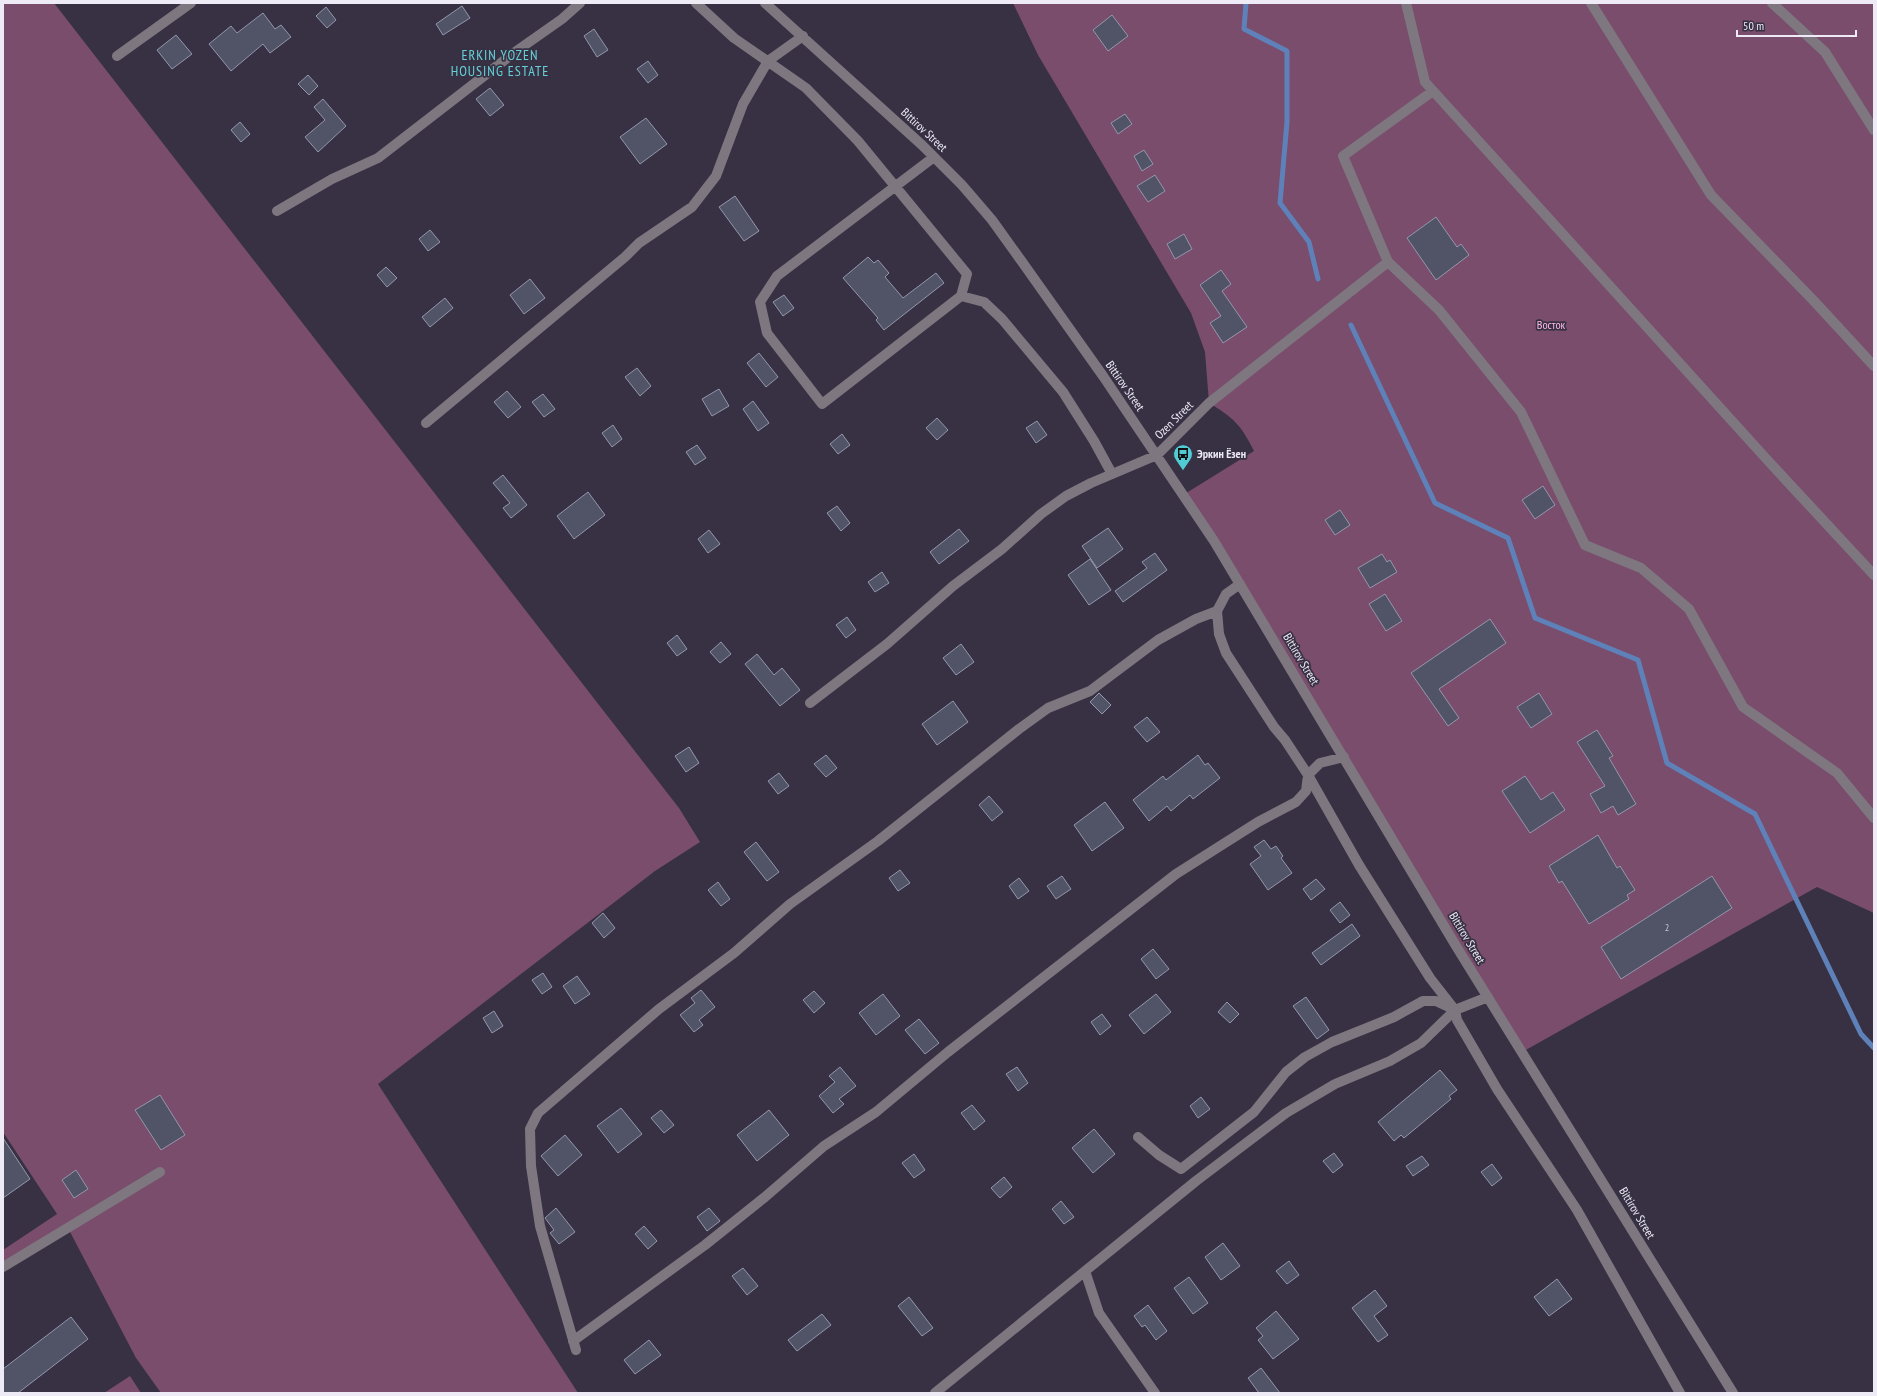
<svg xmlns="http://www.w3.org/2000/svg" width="1877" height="1396" font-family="'PT Sans Narrow',sans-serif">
<rect width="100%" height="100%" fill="#373143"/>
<path fill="#794d6b" d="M 3,3 L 54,3 L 679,808 L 700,842 L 655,871 L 378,1084 L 578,1393 L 161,1393 L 136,1358 L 68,1228 L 3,1267 L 3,1250 L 57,1214 L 3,1132 Z
M 1013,3 L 1874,3 L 1874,913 L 1817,887 L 1522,1052 L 1183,495 L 1254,451 C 1241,425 1234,418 1209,403 L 1205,352 L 1191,313 L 1038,55 Z
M 130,1376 L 141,1393 L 104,1393 Z"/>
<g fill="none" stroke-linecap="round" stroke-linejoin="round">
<path stroke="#5f81ba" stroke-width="5" d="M 1246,3 L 1244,29 L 1287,51 L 1287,122 L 1280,203 L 1309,242 L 1318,279
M 1351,325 L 1435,503 L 1508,538 L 1535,618 L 1638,660 L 1667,763 L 1755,814 L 1861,1034 L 1874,1048"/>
</g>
<path fill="#515367" stroke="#9497ad" d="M 462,6 L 470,18 L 443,35 L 436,24 Z
M 326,7 L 336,20 L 327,28 L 316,16 Z
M 263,13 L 275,29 L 281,25 L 291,37 L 270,53 L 263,44 L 231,71 L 209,44 L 231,26 L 237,33 Z
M 1112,15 L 1128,36 L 1108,51 L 1093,30 Z
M 594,29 L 608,50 L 597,57 L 584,36 Z
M 176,35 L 192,54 L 172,69 L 157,50 Z
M 648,61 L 658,75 L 648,83 L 637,69 Z
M 308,75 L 318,86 L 309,95 L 298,84 Z
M 490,88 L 504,105 L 490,116 L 476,99 Z
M 323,99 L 346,126 L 318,152 L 305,137 L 325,120 L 314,107 Z
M 1125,114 L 1132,124 L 1118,134 L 1111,123 Z
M 646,118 L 667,144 L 640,164 L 620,137 Z
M 240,122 L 250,134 L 241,142 L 231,130 Z
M 1144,150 L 1153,164 L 1142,171 L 1134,156 Z
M 1155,175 L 1165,191 L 1148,202 L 1137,186 Z
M 735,196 L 759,231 L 744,241 L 719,207 Z
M 1436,217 L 1457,247 L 1461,244 L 1469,255 L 1436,280 L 1407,238 Z
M 430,230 L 440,242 L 428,251 L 419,239 Z
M 1184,234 L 1192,249 L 1175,259 L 1167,244 Z
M 868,257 L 874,263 L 878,260 L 889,273 L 885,277 L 903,298 L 936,273 L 944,283 L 884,330 L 876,320 L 878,318 L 843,278 Z
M 386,267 L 397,278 L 387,287 L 377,275 Z
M 1221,270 L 1231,284 L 1222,291 L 1247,327 L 1223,343 L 1210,323 L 1221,316 L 1200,285 Z
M 530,279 L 545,298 L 524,314 L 510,295 Z
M 784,295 L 794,308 L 783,316 L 773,302 Z
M 445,298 L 453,308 L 430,327 L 422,317 Z
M 759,353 L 778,377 L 766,387 L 747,363 Z
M 637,368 L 651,386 L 640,396 L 625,377 Z
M 719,389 L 729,406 L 712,416 L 702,399 Z
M 507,391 L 521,407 L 508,418 L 494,402 Z
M 543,394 L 555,409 L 544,417 L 532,402 Z
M 753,401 L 769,423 L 758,431 L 743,409 Z
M 937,418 L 948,430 L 937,440 L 926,428 Z
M 1037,421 L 1047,435 L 1036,443 L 1026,428 Z
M 613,425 L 622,439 L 612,447 L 602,433 Z
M 842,434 L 850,445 L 838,454 L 830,444 Z
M 697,445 L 706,458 L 695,465 L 686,452 Z
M 503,475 L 527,505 L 511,518 L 503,508 L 510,503 L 493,483 Z
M 1543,486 L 1555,505 L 1535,519 L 1522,500 Z
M 588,492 L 605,515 L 574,539 L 557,516 Z
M 837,506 L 850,523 L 841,531 L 827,513 Z
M 1340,510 L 1350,525 L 1335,535 L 1325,520 Z
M 1108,528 L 1123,549 L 1097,568 L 1082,546 Z
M 959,529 L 969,541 L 939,564 L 930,552 Z
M 709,530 L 720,544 L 708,553 L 698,539 Z
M 1155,553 L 1167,570 L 1123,602 L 1115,591 L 1147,568 L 1142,562 Z
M 1382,554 L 1387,562 L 1390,560 L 1397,572 L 1370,588 L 1358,568 Z
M 1090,559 L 1111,590 L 1089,605 L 1068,575 Z
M 882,572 L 889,583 L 875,592 L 868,582 Z
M 1385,594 L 1402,621 L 1386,631 L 1369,604 Z
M 847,617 L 856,630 L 846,638 L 836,625 Z
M 1490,619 L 1506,643 L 1439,689 L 1459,718 L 1448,726 L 1411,673 Z
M 677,635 L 687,649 L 677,656 L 667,643 Z
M 721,642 L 731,654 L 720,663 L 710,652 Z
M 961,644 L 974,662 L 956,675 L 943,658 Z
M 757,654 L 774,675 L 782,668 L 800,690 L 780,706 L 745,664 Z
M 1099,693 L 1111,705 L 1102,714 L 1090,702 Z
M 1539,693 L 1552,714 L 1531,728 L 1517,707 Z
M 953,701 L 968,722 L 937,745 L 922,724 Z
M 1147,717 L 1160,732 L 1147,742 L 1134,727 Z
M 1597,730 L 1613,756 L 1609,758 L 1636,804 L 1618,815 L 1613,806 L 1601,813 L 1590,794 L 1605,786 L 1577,742 Z
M 689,747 L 699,763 L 686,772 L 675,756 Z
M 826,755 L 837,768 L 826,777 L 814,764 Z
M 1198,755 L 1205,765 L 1208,763 L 1220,778 L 1193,799 L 1190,795 L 1171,811 L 1167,806 L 1149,821 L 1133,800 L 1163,776 L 1166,780 Z
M 779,773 L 789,786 L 778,794 L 768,781 Z
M 1525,776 L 1541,800 L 1553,792 L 1565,810 L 1530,833 L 1502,791 Z
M 989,796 L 1003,812 L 992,821 L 979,805 Z
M 1105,802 L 1124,828 L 1092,851 L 1074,825 Z
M 1598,835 L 1617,868 L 1620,866 L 1635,890 L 1627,895 L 1629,899 L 1589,924 L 1562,881 L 1559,883 L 1549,866 Z
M 1264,840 L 1271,849 L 1276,846 L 1283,856 L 1281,858 L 1292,873 L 1268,890 L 1250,864 L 1261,856 L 1254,847 Z
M 756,842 L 779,872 L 767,881 L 744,852 Z
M 900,870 L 910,883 L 898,891 L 889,878 Z
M 1062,876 L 1071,889 L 1056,899 L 1047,886 Z
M 1712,876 L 1732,908 L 1621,979 L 1601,947 Z
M 1019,878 L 1029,891 L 1018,899 L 1009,886 Z
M 1316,879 L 1325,889 L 1311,900 L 1303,889 Z
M 718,882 L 730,899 L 721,906 L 708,890 Z
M 1340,902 L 1350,915 L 1340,923 L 1330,910 Z
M 603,913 L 615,928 L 604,938 L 592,923 Z
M 1352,924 L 1360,936 L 1321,965 L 1312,953 Z
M 1153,949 L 1169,969 L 1156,979 L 1141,959 Z
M 543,973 L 552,987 L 542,994 L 532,980 Z
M 577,976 L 590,994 L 575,1004 L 563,986 Z
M 701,990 L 715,1007 L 699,1020 L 703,1025 L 694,1032 L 680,1015 L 695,1003 L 691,998 Z
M 814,991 L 825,1003 L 814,1013 L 803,1000 Z
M 883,994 L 900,1016 L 876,1035 L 859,1013 Z
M 1156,994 L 1171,1012 L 1144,1034 L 1129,1015 Z
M 1306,997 L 1329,1030 L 1317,1039 L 1293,1006 Z
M 1227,1002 L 1239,1014 L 1230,1023 L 1218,1012 Z
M 494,1011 L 503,1026 L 492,1033 L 483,1018 Z
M 1102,1014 L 1111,1026 L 1100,1035 L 1091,1022 Z
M 919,1019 L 939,1043 L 925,1054 L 905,1030 Z
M 840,1067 L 856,1086 L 839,1099 L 844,1104 L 833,1113 L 819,1096 L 835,1082 L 829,1076 Z
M 1017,1067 L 1028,1083 L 1018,1091 L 1006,1074 Z
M 1440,1070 L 1457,1090 L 1449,1096 L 1451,1099 L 1404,1138 L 1401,1135 L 1394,1141 L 1378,1122 Z
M 160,1095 L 185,1135 L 161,1150 L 135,1110 Z
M 1201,1097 L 1210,1109 L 1198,1118 L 1190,1106 Z
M 972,1105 L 985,1121 L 974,1130 L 961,1113 Z
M 621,1108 L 642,1134 L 618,1153 L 597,1126 Z
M 661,1110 L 674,1125 L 664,1133 L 651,1118 Z
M 769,1110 L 789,1135 L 757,1161 L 737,1135 Z
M 1094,1129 L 1115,1154 L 1093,1173 L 1072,1148 Z
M 565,1135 L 582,1155 L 558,1176 L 541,1156 Z
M 3,1138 L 30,1179 L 3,1198 Z
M 1334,1153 L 1343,1165 L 1333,1173 L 1323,1161 Z
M 914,1154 L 925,1170 L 914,1178 L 902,1163 Z
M 1422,1156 L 1429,1165 L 1413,1176 L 1406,1166 Z
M 1492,1164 L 1502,1178 L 1492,1186 L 1481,1172 Z
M 76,1170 L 88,1189 L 74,1198 L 62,1180 Z
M 1004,1177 L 1012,1187 L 1000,1198 L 991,1188 Z
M 1061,1201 L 1074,1217 L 1064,1224 L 1052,1209 Z
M 556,1208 L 575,1232 L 559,1244 L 550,1233 L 554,1230 L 545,1218 Z
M 709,1208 L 720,1221 L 707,1231 L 697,1217 Z
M 644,1226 L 657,1241 L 648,1249 L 635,1234 Z
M 1223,1243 L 1240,1266 L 1221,1280 L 1205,1257 Z
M 1289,1261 L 1299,1275 L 1287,1284 L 1276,1271 Z
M 743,1268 L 758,1286 L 747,1295 L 732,1276 Z
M 1189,1277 L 1208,1303 L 1193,1314 L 1174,1288 Z
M 1557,1279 L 1572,1299 L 1549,1316 L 1534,1297 Z
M 1375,1290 L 1387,1306 L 1374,1316 L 1388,1335 L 1378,1342 L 1352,1308 Z
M 909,1297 L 933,1328 L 922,1336 L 898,1306 Z
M 1148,1305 L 1167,1331 L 1156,1340 L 1145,1325 L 1142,1327 L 1134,1316 Z
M 1276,1311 L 1299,1339 L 1273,1359 L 1258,1340 L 1263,1336 L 1256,1328 Z
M 822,1314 L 831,1325 L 797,1351 L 788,1340 Z
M 71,1317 L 88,1339 L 18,1393 L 3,1393 L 3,1369 Z
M 649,1340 L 661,1355 L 635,1374 L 624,1360 Z
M 1261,1368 L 1280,1393 L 1259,1393 L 1248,1378 Z"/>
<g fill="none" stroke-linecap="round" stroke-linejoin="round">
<path stroke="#7e7780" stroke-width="10" d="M 696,3 L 734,38 L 806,88 L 858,141 L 967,274 L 961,296
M 765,3 L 922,145 L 962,185 L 992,220 L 1020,259 L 1103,376 L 1214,541 L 1456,946 L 1733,1393
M 1406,3 L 1425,82 L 1771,464 L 1874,575
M 1591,3 L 1711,195 L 1814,301 L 1874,366
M 1772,3 L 1825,52 L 1874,130
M 117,56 L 191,3
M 934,157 L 777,276 L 760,302 L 767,333 L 822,404 L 961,296 L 984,302 L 1002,319 L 1063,392 L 1094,441 L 1112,474
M 277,211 L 332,179 L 378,158 L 515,52 L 562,19 L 580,3
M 1388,262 L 1343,156 L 1433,91
M 426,423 L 625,257 L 639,243 L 692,207 L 716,176 L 743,104 L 768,61 L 803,36
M 1217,611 L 1219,634 L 1226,653 L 1274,727 L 1285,740 L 1308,775 L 1359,865 L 1430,978 L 1455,1010 L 1457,1020 L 1497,1089 L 1577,1210 L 1680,1393
M 810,703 L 887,644 L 953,586 L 1002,549 L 1041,514 L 1066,496 L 1091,483 L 1157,455 L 1209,403 L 1388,262 L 1439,310 L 1521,412 L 1585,545 L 1641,568 L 1689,609 L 1743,707 L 1837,773 L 1874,818
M 1138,1137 L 1159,1155 L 1181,1169 L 1254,1112 L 1286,1072 L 1305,1057 L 1332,1042 L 1394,1017 L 1423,1001 L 1436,1001 L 1453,1009
M 3,1267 L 160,1172
M 1085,1271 L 1099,1313 L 1155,1393
M 573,1341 L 705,1245 L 765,1197 L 824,1146 L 876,1112 L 948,1052 L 1176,874 L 1258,822 L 1296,802 L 1306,791 L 1308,775 L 1320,763 L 1344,757
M 576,1350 L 540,1226 L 531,1166 L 530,1129 L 538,1113 L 659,1009 L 734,953 L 790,904 L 878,841 L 1019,729 L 1048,708 L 1090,691 L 1158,640 L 1196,619 L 1217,611 L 1226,594 L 1240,584
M 935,1393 L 1196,1181 L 1286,1113 L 1335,1084 L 1390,1061 L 1421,1043 L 1455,1010 L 1488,997"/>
</g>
<defs>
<g id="bus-pin" transform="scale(1)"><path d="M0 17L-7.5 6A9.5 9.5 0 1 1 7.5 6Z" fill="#51ccd4" stroke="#373143"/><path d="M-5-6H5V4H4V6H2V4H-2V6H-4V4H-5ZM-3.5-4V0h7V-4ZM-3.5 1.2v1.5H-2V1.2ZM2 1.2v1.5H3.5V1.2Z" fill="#111"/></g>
</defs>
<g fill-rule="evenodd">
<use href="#bus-pin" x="1183" y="454"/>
</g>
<g text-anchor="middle" stroke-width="3.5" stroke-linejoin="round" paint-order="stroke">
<g font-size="10" fill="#c7c5d3">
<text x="1667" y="931">2</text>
</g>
<g font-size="12" fill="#eeebf7" stroke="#373143">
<text transform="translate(924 130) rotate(43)" y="4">Bittirov Street</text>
<text transform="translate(1125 386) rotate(55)" y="4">Bittirov Street</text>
<text transform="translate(1174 420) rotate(-45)" y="4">Ozen Street</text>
<text transform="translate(1301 659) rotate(59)" y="4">Bittirov Street</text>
<text transform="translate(1467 938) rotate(59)" y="4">Bittirov Street</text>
<text transform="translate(1637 1213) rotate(59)" y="4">Bittirov Street</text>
</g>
<g font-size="12" fill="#ffb8e7" stroke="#373143">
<text x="1551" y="329">Восток</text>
</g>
<g font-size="12" font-weight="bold" fill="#eeebf7" stroke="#373143" text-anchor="start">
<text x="1197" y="458">Эркин Ёзен</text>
</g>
<g font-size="14" letter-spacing="1" fill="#65d2d9" stroke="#373143">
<text x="500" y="60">ERKIN YOZEN<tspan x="500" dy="16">HOUSING ESTATE</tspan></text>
</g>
</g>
<rect width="1877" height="1396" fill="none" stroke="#eeebf7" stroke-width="8"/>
<path d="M1737 30v6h119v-6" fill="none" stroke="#eeebf7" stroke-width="2"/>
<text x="1743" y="30" font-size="12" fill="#eeebf7" stroke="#373143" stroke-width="3" paint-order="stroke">50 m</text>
</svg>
